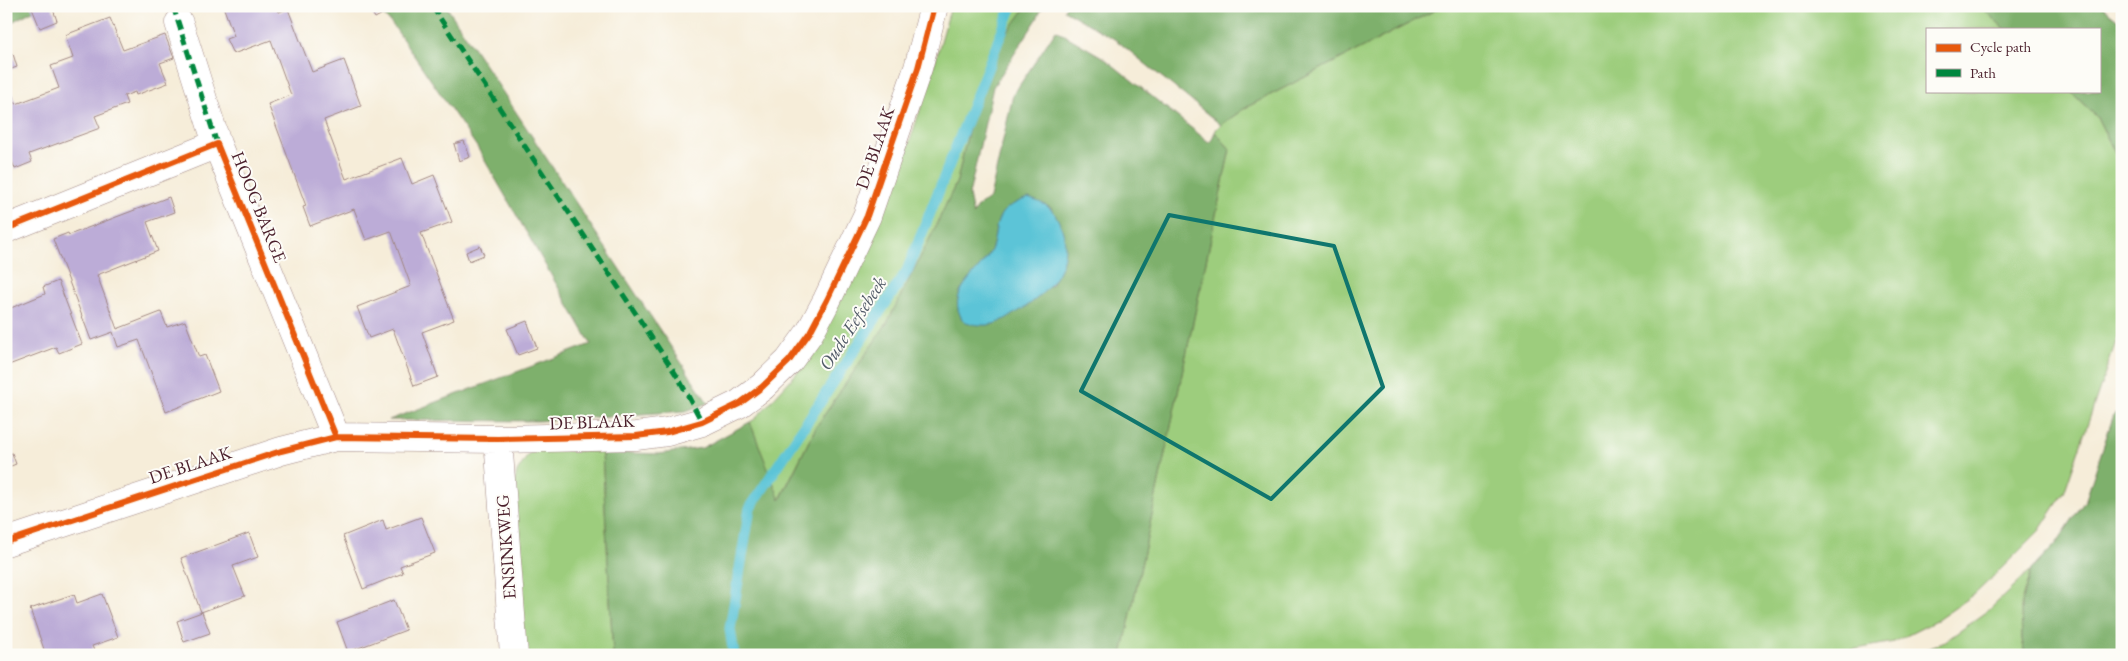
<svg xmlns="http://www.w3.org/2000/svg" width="2128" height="661" font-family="'EB Garamond',serif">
<rect width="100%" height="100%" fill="#fdfcf7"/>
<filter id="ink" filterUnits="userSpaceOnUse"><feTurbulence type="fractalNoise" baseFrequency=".02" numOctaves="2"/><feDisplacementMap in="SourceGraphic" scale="10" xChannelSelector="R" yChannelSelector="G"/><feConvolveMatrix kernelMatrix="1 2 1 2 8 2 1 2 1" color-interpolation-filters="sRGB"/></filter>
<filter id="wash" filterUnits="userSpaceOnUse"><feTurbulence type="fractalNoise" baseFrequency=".0096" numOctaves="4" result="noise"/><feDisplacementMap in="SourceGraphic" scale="20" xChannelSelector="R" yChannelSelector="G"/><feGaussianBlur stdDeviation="1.12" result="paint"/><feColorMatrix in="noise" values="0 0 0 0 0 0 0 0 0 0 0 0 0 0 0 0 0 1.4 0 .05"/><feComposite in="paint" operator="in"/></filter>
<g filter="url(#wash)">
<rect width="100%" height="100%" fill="#f6edd9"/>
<path fill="#9dcd7d" stroke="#747654" d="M 951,6 L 1027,6 L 1001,42 L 969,128 L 957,181 L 933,232 L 887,323 L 816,427 L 779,501 L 750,422 L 755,419 L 812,356 L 899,174 L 930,80 Z
M 1443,6 L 1980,6 L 2005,29 L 1927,29 L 1927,91 L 2070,91 L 2097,117 L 2122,167 L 2122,324 L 2064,493 L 2039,531 L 2008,562 L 1975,594 L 1936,621 L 1894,642 L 1825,655 L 1122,655 L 1230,149 L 1215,132 L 1217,128 L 1245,108 Z
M 532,449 L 602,452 L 613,655 L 525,655 L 513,487 L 517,472 Z
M 2031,570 L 2021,603 L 2022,639 L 2025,655 L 1916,655 L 1947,640 L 1988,611 Z"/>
<path fill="#7eb06c" stroke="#64684c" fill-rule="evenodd" d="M 6,6 L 42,6 L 6,25 Z
M 376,6 L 446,6 L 708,403 L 686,411 L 537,421 L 389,420 L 591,344 L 477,147 L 395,28 Z
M 1027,6 L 1043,6 L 1037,19 L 993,87 L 969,195 L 973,215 L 976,208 L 990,198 L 1013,95 L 1056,30 L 1104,58 L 1210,143 L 1215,132 L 1230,149 L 1122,655 L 613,655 L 602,452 L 659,454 L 702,448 L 750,422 L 780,500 L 816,427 L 887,323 L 933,232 L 957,181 L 969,128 L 1001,41 ZM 1028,198 L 1051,208 L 1063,260 L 1051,286 L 959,293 L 987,258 L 992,249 L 999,221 Z
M 1066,6 L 1443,6 L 1245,108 L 1221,125 L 1116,40 L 1064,10 Z
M 1980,6 L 2101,6 L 2122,23 L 2122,167 L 2097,117 L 2070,91 L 2099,91 L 2099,29 L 2005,29 Z
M 2122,411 L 2122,655 L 2025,655 L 2022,639 L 2021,603 L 2031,570 L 2056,544 L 2086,499 L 2114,414 Z"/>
<path fill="#5bc4d7" stroke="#527281" d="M 1028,198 C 1049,205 1054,208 1062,229 C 1075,266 1044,298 1014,314 C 1008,317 1000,323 993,324 C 987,326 977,325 971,324 C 965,324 962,320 960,315 C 948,289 982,271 991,250 C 996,239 994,224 1002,213 C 1008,206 1019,201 1028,198 Z"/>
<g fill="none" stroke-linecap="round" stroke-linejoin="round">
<path stroke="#5bc4d7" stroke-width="11" d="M 734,655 L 730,629 L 750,508 L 907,271 L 1012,6"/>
</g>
<g id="blocks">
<path fill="#bcacd7" d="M 31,6 L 52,6 L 57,21 L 40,28 Z
M 223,6 L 277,6 L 279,12 L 288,9 L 312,72 L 344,60 L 361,106 L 324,120 L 346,179 L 402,158 L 412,184 L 434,175 L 452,222 L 421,233 L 454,320 L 422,332 L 438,377 L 414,386 L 393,329 L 369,338 L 357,307 L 411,286 L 391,231 L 366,240 L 354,209 L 310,226 L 303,207 L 306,206 L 268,104 L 291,95 L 271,40 L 233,54 L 226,39 L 234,36 Z
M 368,6 L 383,6 L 386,12 L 375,18 Z
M 110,18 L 123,50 L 165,35 L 174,58 L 160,63 L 168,83 L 136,95 L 135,92 L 124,96 L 127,104 L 95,116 L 100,128 L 29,154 L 32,162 L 15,169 L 6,146 L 6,79 L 16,104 L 59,88 L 51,66 L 73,58 L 65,35 Z
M 13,54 L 17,67 L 6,71 L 6,57 Z
M 464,141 L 470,157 L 459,161 L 454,144 Z
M 169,197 L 174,212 L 147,222 L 158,251 L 97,275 L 117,329 L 161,312 L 167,327 L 185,321 L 199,357 L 205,355 L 219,391 L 166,412 L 139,340 L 118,347 L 113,332 L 91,340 L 53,239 L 68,233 L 69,235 Z
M 480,246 L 484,255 L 469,261 L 466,252 Z
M 58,281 L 82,344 L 59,353 L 56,347 L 6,366 L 6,310 L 45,294 L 43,287 Z
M 527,321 L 537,348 L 518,355 L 507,329 Z
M 12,453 L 16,464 L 6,468 L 6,455 Z
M 421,517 L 435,553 L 400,566 L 403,573 L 363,589 L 343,536 L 383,520 L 386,530 Z
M 249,533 L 258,557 L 233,566 L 245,596 L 201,612 L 181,558 Z
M 74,594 L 77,603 L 102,594 L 118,637 L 92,646 L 96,655 L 46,655 L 30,609 Z
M 394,600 L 406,630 L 348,652 L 337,622 Z
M 202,612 L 210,633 L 184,642 L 177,621 Z"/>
</g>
</g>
<g filter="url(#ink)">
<use href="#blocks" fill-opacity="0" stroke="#a08682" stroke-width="1"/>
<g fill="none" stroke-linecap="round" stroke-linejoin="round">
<g stroke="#a08682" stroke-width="29">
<path id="street" d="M 179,23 L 217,144
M 6,229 L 217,144 L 336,437
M 498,439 L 514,655
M 6,542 L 281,451 L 336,437 L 498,439 L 636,436 L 667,432 L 702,422 L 739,404 L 762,387 L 789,361 L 810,332 L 827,300 L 867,216 L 918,68 L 934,6"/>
</g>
<use href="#street" stroke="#fff" stroke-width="28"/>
<path stroke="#00873e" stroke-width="5" stroke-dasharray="10 5" stroke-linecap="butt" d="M 173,6 L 217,144
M 432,6 L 679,379 L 702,422"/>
<g stroke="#fdfcf7" stroke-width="9">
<path id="cycleway" d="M 6,229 L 217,144 L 336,437
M 6,542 L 281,451 L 336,437 L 498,439 L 636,436 L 667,432 L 702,422 L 739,404 L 762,387 L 789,361 L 810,332 L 827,300 L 867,216 L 918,68 L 934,6"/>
</g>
<use href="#cycleway" stroke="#e8590c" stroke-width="6"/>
</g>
</g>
<path fill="none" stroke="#0f766e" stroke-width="4" stroke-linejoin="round" d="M 1169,215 L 1334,246 L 1383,387 L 1271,499 L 1081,391 Z"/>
<g text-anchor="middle" stroke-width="4" stroke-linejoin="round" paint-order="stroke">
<g font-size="18" fill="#4a1f2b" stroke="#fdfcf7">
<text transform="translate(875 148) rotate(-71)" y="6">DE BLAAK</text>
<text transform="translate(259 207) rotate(68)" y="6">HOOG BARGE</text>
<text transform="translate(592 422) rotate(-2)" y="6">DE BLAAK</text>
<text transform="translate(190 465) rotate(-18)" y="6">DE BLAAK</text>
<text transform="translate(506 547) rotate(-94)" y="6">ENSINKWEG</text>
</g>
<g font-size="19" font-style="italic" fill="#505967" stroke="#fdfcf7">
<text transform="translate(852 323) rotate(-57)" y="7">Oude Eefsebeek</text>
</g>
</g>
<rect width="2128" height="661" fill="none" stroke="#fdfcf7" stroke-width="25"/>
<rect x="1926" y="28" width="175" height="65" fill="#fdfcf7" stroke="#b5a4a5"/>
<rect x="1936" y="44" width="25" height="8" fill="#e8590c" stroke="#b5a4a5"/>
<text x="1970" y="52" font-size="15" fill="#4a1f2b">Cycle path</text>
<rect x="1936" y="69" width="25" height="8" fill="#00873e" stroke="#b5a4a5"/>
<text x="1970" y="78" font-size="15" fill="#4a1f2b">Path</text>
</svg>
